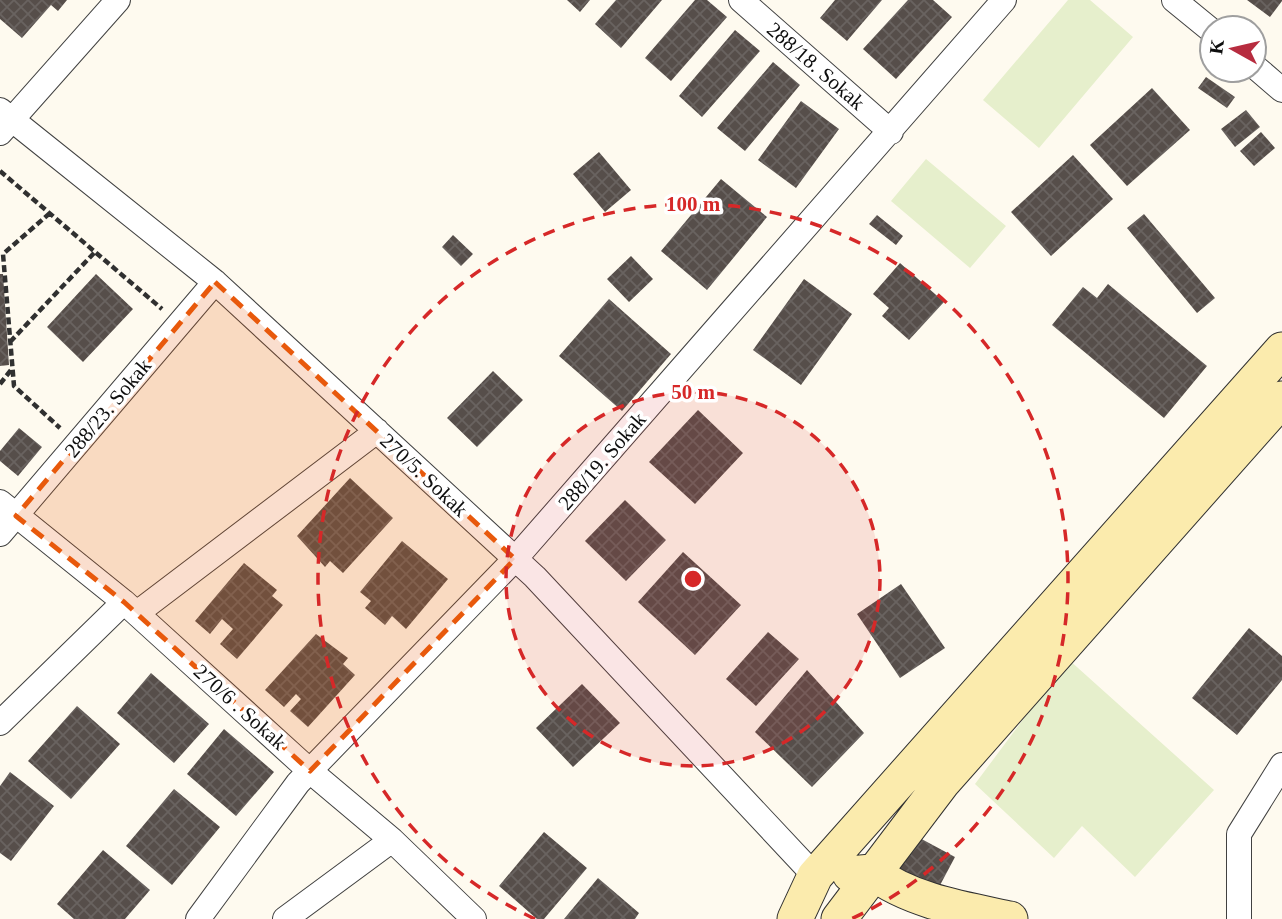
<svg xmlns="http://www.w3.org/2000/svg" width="1282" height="919" font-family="Georgia,serif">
<defs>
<pattern id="building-cross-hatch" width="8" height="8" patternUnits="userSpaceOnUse" patternTransform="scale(1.75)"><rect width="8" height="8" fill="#564e4a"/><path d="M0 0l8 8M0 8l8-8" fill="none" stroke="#696360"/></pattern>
</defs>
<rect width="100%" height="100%" fill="#fefaef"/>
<path fill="#e6efcc" d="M 1068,0 L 1090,0 L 1133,37 L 1039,148 L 983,100 Z
M 926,159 L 1006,226 L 970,268 L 891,201 Z
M 1068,659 L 1214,790 L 1135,877 L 1082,826 L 1054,858 L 975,784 Z"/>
<path fill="url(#building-cross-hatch)" d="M 0,0 L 67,0 L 58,11 L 51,5 L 22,38 L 0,19 Z
M 567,0 L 590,0 L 580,12 Z
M 616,0 L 662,0 L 621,48 L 595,24 Z
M 695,0 L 707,0 L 727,17 L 671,81 L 645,58 Z
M 835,0 L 882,0 L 847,41 L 820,18 Z
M 908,0 L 933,0 L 952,17 L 896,79 L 863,49 Z
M 1247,0 L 1282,0 L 1282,1 L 1270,17 Z
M 735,30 L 760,51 L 702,117 L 679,96 Z
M 773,62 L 800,85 L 745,151 L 717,128 Z
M 1206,77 L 1235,97 L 1227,108 L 1198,88 Z
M 1152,88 L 1190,130 L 1127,186 L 1090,145 Z
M 801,101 L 839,129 L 796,188 L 758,160 Z
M 1246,110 L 1260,127 L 1235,147 L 1221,129 Z
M 1261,132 L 1275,148 L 1254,166 L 1240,151 Z
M 599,152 L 631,190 L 605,212 L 573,174 Z
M 1073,155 L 1113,199 L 1051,256 L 1011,212 Z
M 721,179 L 767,217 L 707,290 L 661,251 Z
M 1144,214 L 1215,298 L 1197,313 L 1127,228 Z
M 877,215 L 903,236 L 896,245 L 869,224 Z
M 453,235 L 473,254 L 461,266 L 442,247 Z
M 631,256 L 653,279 L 629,302 L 607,279 Z
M 900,263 L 944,302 L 909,340 L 882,316 L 889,308 L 873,294 Z
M 0,274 L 3,274 L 9,365 L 0,366 Z
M 96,274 L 133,309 L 83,362 L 47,327 Z
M 804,279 L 852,314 L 801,385 L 753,350 Z
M 1108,284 L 1207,366 L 1164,418 L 1052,325 L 1083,287 L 1097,298 Z
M 609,299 L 671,354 L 622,411 L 559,356 Z
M 493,371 L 523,400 L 477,447 L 447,418 Z
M 698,410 L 743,453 L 695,504 L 649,462 Z
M 19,428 L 42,447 L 18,476 L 0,461 L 0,451 Z
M 350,478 L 393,518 L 343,573 L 330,561 L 325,567 L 297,536 Z
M 625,500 L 666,540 L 626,581 L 585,541 Z
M 402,541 L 448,579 L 406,629 L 392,616 L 385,625 L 365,608 L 371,601 L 360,592 Z
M 683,552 L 741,605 L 695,655 L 638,602 Z
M 244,563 L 277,590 L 272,596 L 283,605 L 237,659 L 220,644 L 233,629 L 222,619 L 210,634 L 195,621 Z
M 901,584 L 945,648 L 900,678 L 857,614 Z
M 1249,628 L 1282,656 L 1282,680 L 1237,735 L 1192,698 Z
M 768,632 L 799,659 L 756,706 L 726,679 Z
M 316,634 L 348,658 L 343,664 L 355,675 L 308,727 L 290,711 L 301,699 L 296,694 L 284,707 L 265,690 Z
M 807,670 L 864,733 L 812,787 L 755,732 Z
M 151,673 L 209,724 L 174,763 L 117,713 Z
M 582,684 L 620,723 L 573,767 L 536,728 Z
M 77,706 L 120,744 L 71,799 L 28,761 Z
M 224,729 L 274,772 L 236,816 L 187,774 Z
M 10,772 L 54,806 L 11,861 L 0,853 L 0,786 Z
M 174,789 L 220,827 L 172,885 L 126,846 Z
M 544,832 L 587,868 L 544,919 L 537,919 L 499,886 Z
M 916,836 L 955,857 L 938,889 L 899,868 Z
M 103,850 L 150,890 L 125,919 L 74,919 L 57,904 Z
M 598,878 L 639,913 L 635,919 L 564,919 Z"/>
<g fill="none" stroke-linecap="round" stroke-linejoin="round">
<g stroke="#414141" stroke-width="26">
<path id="street" d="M 741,0 L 891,132
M 1174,0 L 1212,31
M 1254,66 L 1282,90
M 0,110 L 215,282 L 535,577 L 815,876
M 0,133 L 118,0
M 0,502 L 124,602 L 310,771 L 392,840 L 474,919
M 0,534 L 215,282
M 137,613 L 377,431
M 0,723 L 124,602
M 198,919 L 298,783 L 515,559 L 1004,0
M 285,919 L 392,840
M 1239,919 L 1239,834 L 1282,765"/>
</g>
<g stroke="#303030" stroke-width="37">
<path id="secondary" d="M 850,874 L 872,872 C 911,901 962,909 1010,919
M 795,919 L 815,876 L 1282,350
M 839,919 L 942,783 L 1282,399"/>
</g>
<path stroke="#303030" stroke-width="4.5" stroke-dasharray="7 3.5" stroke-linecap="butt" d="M 0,171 L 162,309
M 50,213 L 3,254 L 14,386 L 60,428
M 10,342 L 95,252
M 0,384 L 11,370"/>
<use href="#street" stroke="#fff" stroke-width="24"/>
<use href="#secondary" stroke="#fbebad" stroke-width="35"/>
</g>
<path fill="#e8590c" fill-opacity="0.2" stroke="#e8590c" stroke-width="5" stroke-dasharray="14 9" stroke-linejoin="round" d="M 215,282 L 515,559 L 310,771 L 124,602 L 16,516 Z"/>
<circle cx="693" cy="579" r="187" fill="#d62828" fill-opacity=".12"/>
<g fill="none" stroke="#d62828" stroke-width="3.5" stroke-dasharray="12 9">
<circle cx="693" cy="579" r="187"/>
<path d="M535 919A375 375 0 1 1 851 919"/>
</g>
<g text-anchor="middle" stroke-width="7" stroke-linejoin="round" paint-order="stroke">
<g font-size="21" fill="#0e0e0e" stroke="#fff">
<text transform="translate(816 66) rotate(41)" y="7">288/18. Sokak</text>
<text transform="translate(108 408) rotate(-50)" y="7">288/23. Sokak</text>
<text transform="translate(602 461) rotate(-49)" y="7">288/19. Sokak</text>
<text transform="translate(424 475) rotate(43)" y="7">270/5. Sokak</text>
<text transform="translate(240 707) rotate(42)" y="7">270/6 . Sokak</text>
</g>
</g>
<circle cx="693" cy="579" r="10" fill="#d62828" stroke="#fff" stroke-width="3.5"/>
<g font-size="21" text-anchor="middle" font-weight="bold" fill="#d62828" stroke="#fff" stroke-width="7" stroke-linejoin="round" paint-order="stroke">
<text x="693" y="211">100 m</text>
<text x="693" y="399">50 m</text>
</g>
<g transform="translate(1233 49) rotate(278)"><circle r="33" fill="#ffffff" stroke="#9f9f9f" stroke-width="2"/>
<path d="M0-5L12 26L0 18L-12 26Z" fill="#b72c3f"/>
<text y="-10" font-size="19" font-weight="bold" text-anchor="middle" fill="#0e0e0e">K</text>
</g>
</svg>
